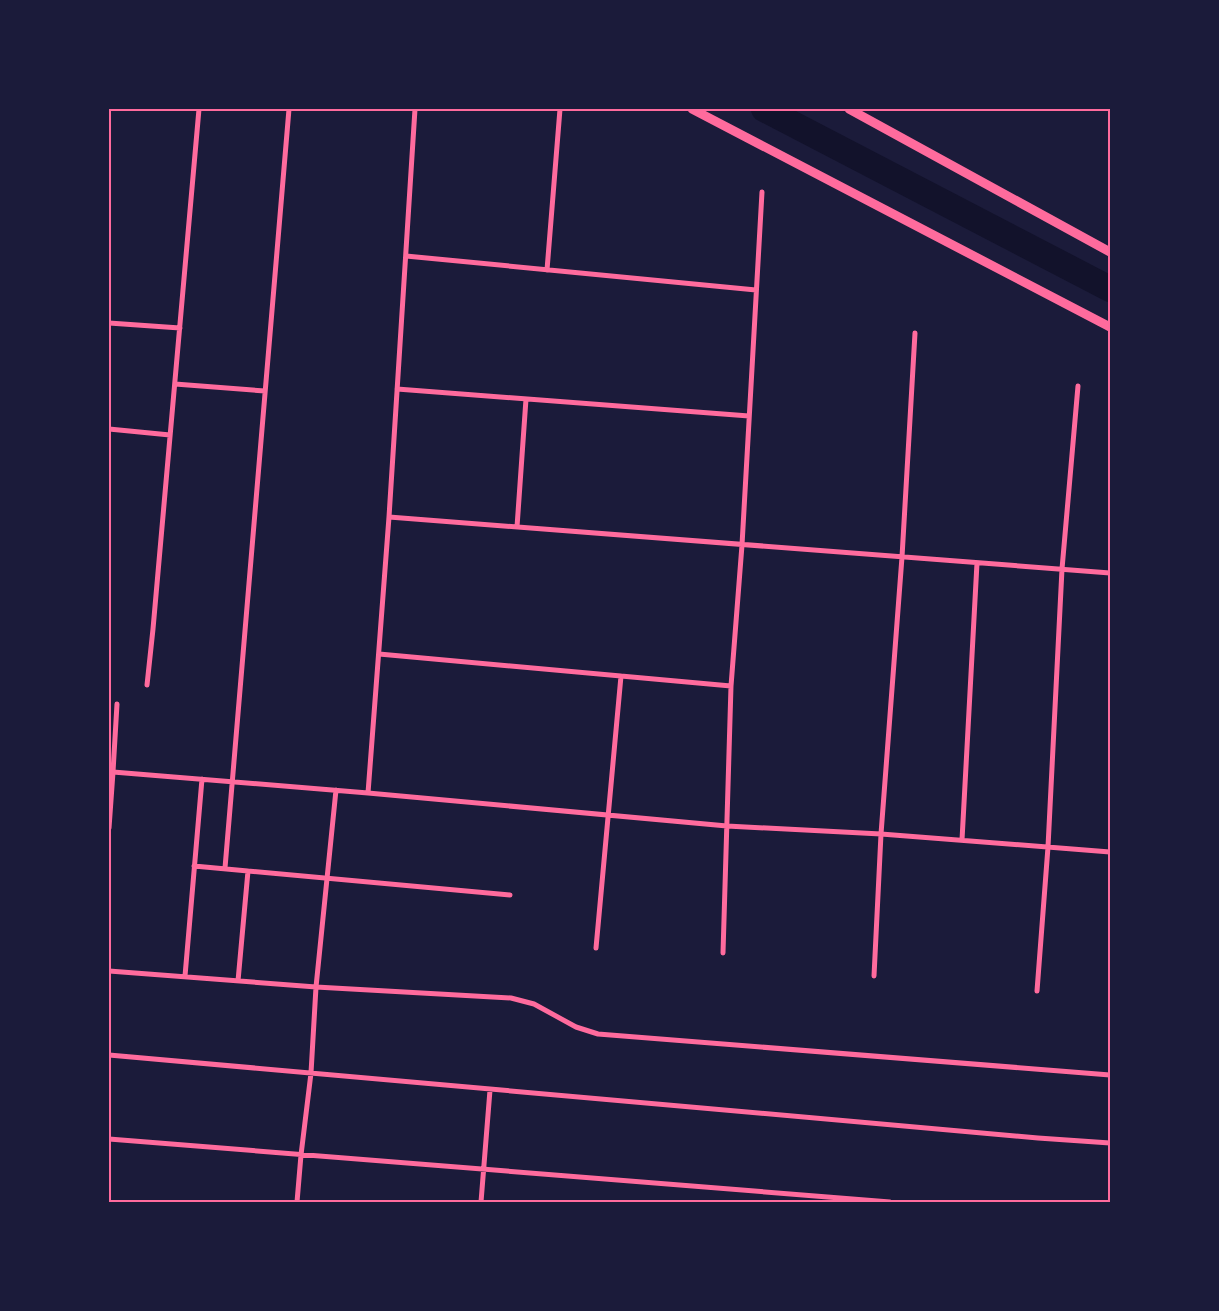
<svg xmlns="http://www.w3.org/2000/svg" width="1219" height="1311" font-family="'Titillium Web',sans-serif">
<rect width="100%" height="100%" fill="#1b1b3a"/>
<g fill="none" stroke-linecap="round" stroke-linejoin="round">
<path stroke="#12122b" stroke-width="26" d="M 764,109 L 1110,289"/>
<path stroke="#ff6b9d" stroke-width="5" d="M 406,256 L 756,290
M 547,270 L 560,109
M 109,323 L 180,328
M 175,384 L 265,391
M 397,389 L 749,416
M 109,429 L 170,435
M 389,517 L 1110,573
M 517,527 L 526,399
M 379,654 L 731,686
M 147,685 L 153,629 L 199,109
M 113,772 L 117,704
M 368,793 L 389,517 L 415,109
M 109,828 L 113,772 L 368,793 L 727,826 L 881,834 L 1110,852
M 962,840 L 977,563
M 194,866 L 510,895
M 225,868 L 289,109
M 596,948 L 621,676
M 723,953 L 731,686 L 742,545 L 762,192
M 109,971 L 316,987 L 511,998 L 534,1004 L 576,1027 L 598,1034 L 1110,1075
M 185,976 L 202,779
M 874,976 L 881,834 L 902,557 L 915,333
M 238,981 L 248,871
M 1037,991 L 1048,847 L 1062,569 L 1078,386
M 109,1055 L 1038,1138 L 1110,1143
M 109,1139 L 890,1202
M 297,1202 L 301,1155 L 311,1073 L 316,987 L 336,790
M 481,1202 L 490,1090"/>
<path stroke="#ff6b9d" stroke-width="9" d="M 692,109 L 1110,327
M 849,109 L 1110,252"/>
</g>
<rect width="1219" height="1311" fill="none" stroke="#1b1b3a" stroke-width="220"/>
<rect x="110" y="110" width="999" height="1091" fill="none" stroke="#ff6b9d" stroke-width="2"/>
</svg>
